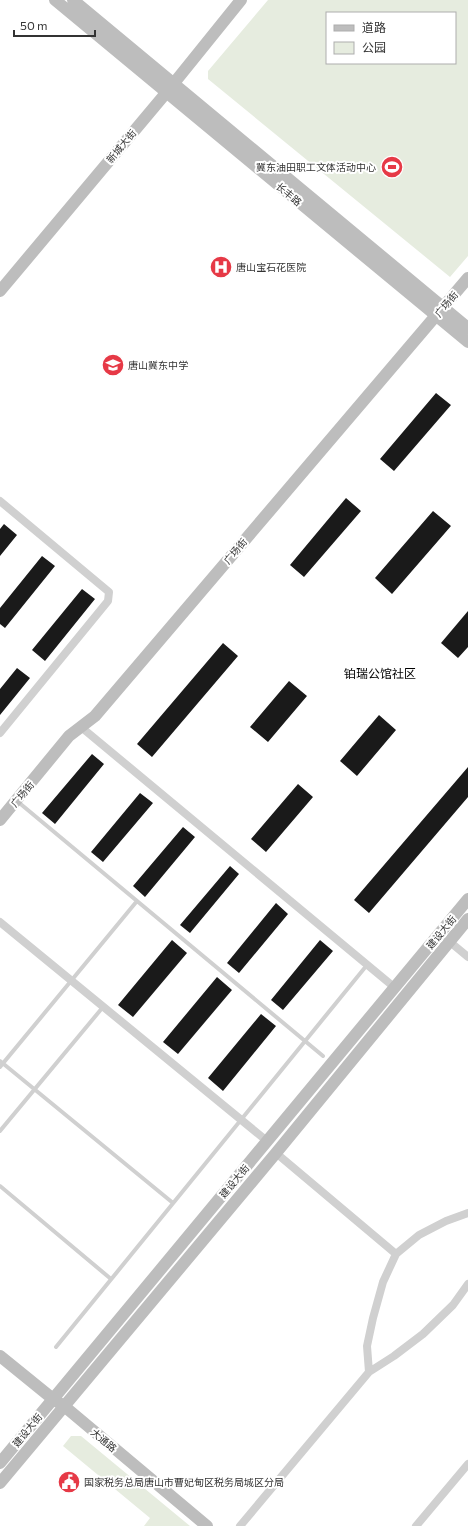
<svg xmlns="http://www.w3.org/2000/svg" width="468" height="1526" font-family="Commissioner,'Noto Sans SC',sans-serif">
<rect width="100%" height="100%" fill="#fff"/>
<path fill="#e6ecdf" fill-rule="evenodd" d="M 268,0 L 468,0 L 468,256 L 450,277 L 208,79 L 208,71 ZM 327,13 L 455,13 L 455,63 L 327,63 Z
M 71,1436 L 81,1436 L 190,1526 L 144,1526 L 150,1518 L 63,1446 Z"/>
<path fill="#1a1a1a" d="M 436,393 L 451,405 L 394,471 L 380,459 Z
M 346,498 L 361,511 L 304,577 L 290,565 Z
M 433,511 L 451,526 L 392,594 L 375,578 Z
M 4,524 L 17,535 L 0,556 L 0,529 Z
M 42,556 L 55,566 L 5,628 L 0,624 L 0,608 Z
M 82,589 L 95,599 L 45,661 L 32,650 Z
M 468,611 L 468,647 L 458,658 L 441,643 Z
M 223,643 L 238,656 L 152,757 L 137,744 Z
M 17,668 L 30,678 L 0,715 L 0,689 Z
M 289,681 L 307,696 L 268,742 L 250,727 Z
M 379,715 L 396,730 L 357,776 L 340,761 Z
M 92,754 L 104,764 L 55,824 L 42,813 Z
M 468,767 L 468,797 L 369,913 L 354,900 Z
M 298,784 L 313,797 L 266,852 L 251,839 Z
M 140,793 L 153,803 L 103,862 L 91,852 Z
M 183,827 L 195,837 L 145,897 L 133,886 Z
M 230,866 L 239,874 L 190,933 L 180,925 Z
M 276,903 L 288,914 L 239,973 L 227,963 Z
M 172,940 L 187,953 L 133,1017 L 118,1005 Z
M 320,940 L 333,951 L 283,1010 L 271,1000 Z
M 217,977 L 232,990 L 178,1054 L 163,1042 Z
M 261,1014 L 276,1026 L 223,1091 L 208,1078 Z"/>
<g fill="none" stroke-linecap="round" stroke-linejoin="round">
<path stroke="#d0d0d0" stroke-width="4" d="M 17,801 L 323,1056
M 0,1061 L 173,1203
M 0,1067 L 137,901
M 0,1131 L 103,1007
M 0,1186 L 111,1279
M 56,1347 L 367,965"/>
<path stroke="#d0d0d0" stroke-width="8" d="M 0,501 L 109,592 L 108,601 L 0,733
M 81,727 L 394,987
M 0,922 L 267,1141
M 450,942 L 468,957
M 276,1153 L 396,1254
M 468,1213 L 446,1221 L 419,1235 L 396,1254 L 383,1282 L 373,1318 L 367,1346 L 369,1372 L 394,1356 L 423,1334 L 453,1305 L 468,1284
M 240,1526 L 369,1372
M 416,1526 L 468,1464"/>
<path stroke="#bdbdbd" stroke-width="12" d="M 55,0 L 468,342
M 73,0 L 468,328
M 0,291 L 166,93 L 241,0
M 0,820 L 69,736 L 95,716 L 468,278
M 0,1356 L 53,1399 L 64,1406 L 207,1526
M 0,1463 L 468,899
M 0,1483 L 276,1153 L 468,919"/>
</g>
<defs>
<g id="stadium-disc" transform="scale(1.15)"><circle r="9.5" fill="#e63946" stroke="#fff"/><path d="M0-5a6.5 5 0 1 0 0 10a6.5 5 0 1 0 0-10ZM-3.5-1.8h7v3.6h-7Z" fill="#fff"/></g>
<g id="hospital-disc" transform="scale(1.15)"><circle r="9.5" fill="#e63946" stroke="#fff"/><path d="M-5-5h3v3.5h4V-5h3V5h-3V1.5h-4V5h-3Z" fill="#fff"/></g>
<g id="school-disc" transform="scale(1.15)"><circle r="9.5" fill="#e63946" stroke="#fff"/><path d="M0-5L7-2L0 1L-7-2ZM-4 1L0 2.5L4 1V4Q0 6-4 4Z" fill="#fff"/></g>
<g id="civic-disc" transform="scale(1.15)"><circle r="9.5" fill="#e63946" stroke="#fff"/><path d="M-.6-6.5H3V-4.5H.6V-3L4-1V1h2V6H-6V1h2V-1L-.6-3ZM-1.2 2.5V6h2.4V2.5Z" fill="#fff"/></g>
</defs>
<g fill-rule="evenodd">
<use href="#stadium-disc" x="392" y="167"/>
<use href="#hospital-disc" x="221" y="267"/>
<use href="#school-disc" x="113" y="365"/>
<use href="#civic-disc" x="69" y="1482"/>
</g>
<g text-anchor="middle" stroke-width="4" stroke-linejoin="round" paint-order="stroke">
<g font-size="10" fill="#333" stroke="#fff">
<text transform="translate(121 146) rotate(-50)" y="4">新城大街</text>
<text transform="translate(289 194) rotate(40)" y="4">长丰路</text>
<text transform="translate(446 304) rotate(-50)" y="4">广场街</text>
<text transform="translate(235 551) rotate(-50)" y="4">广场街</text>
<text transform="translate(22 794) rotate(-50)" y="4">广场街</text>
<text transform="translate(441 932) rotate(-50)" y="4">建设大街</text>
<text transform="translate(234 1181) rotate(-50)" y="4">建设大街</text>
<text transform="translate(27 1430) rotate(-51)" y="4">建设大街</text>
<text transform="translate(104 1440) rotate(40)" y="4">大通路</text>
</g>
<g font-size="10" fill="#333" stroke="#fff" text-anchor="start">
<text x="376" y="171" text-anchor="end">冀东油田职工文体活动中心</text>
<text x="236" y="271">唐山宝石花医院</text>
<text x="128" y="369">唐山冀东中学</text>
<text x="84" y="1486">国家税务总局唐山市曹妃甸区税务局城区分局</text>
</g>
<g font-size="12" fill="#000" stroke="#fff">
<text x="380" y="678">铂瑞公馆社区</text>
</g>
</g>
<rect x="326" y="12" width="130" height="52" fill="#ffffff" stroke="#adadad"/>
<rect x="334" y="25" width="20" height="6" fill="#bdbdbd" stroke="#adadad"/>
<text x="362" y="32" font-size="12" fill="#333333">道路</text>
<rect x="334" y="42" width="20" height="12" fill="#e6ecdf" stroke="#adadad"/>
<text x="362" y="52" font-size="12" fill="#333333">公园</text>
<path d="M14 30v6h81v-6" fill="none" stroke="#333333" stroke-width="2"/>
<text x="20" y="30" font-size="12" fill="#333333" stroke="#ffffff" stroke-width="3" paint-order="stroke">50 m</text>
</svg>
